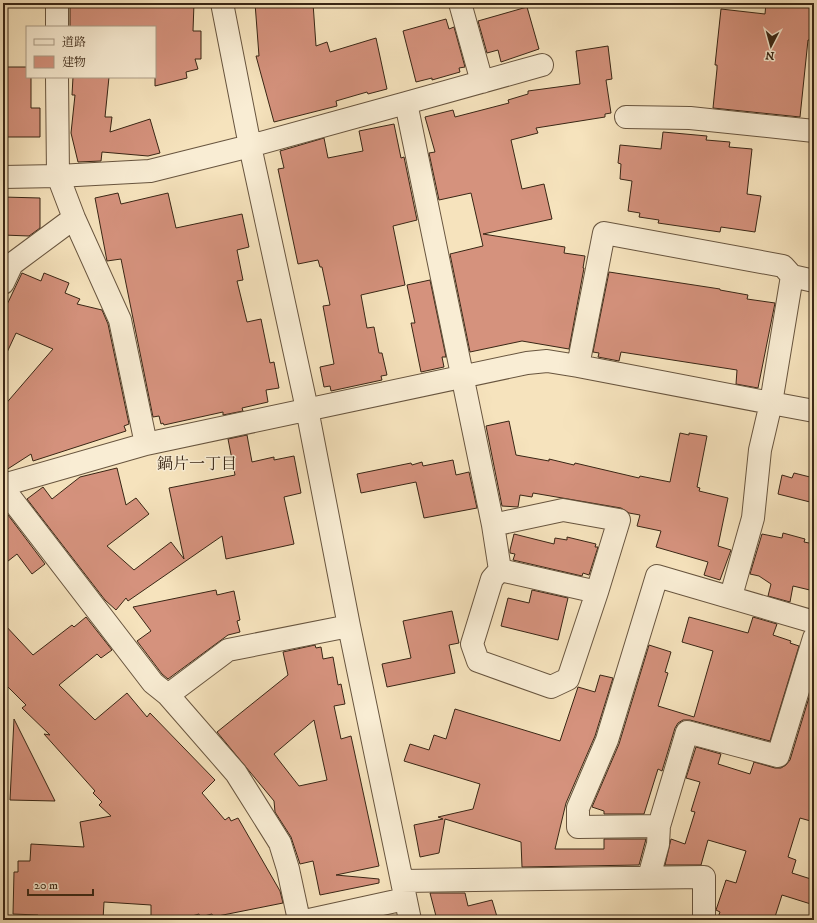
<svg xmlns="http://www.w3.org/2000/svg" width="817" height="923" font-family="'IM FELL DW Pica','Noto Serif JP',serif">
<rect width="100%" height="100%" fill="#f6e3bd"/>
<filter id="stains"><feTurbulence type="fractalNoise" baseFrequency=".005" numOctaves="4"/><feColorMatrix values="0 0 0 0 .2 0 0 0 0 .09 0 0 0 0 .02 0 0 0 .5 -.17"/></filter>
<radialGradient id="worn" r=".72"><stop offset=".6" stop-color="#630" stop-opacity="0"/><stop offset="1" stop-color="#630" stop-opacity=".3"/></radialGradient>
<path fill="#d5927d" stroke="#392615" fill-rule="evenodd" d="M 70,3 L 194,3 L 193,31 L 201,31 L 201,59 L 195,59 L 198,69 L 186,72 L 187,78 L 155,86 L 155,27 L 70,27 Z
M 255,3 L 313,3 L 316,46 L 327,42 L 330,52 L 376,38 L 387,89 L 368,94 L 367,92 L 336,101 L 337,106 L 274,122 L 256,56 L 259,56 Z
M 766,3 L 814,3 L 811,40 L 808,40 L 800,117 L 713,108 L 717,69 L 717,65 L 715,65 L 721,9 L 765,14 Z
M 527,7 L 539,49 L 501,62 L 498,50 L 487,53 L 478,21 Z
M 446,19 L 449,29 L 454,27 L 465,67 L 459,68 L 460,72 L 432,80 L 432,78 L 416,82 L 403,31 Z
M 608,46 L 612,79 L 606,80 L 611,113 L 605,114 L 605,117 L 536,128 L 538,133 L 511,140 L 522,189 L 544,184 L 552,219 L 483,234 L 565,247 L 564,253 L 585,256 L 583,268 L 584,268 L 569,349 L 522,341 L 470,352 L 450,254 L 483,246 L 471,193 L 439,200 L 429,153 L 435,152 L 425,117 L 453,110 L 455,117 L 509,103 L 508,100 L 528,94 L 528,91 L 580,84 L 576,51 Z
M 3,67 L 27,67 L 27,77 L 31,77 L 31,108 L 40,108 L 40,137 L 3,137 Z
M 73,77 L 109,77 L 105,117 L 112,117 L 110,132 L 150,119 L 160,153 L 148,156 L 102,152 L 101,161 L 78,162 L 71,133 L 75,95 L 72,95 Z
M 394,124 L 401,158 L 404,157 L 417,220 L 393,226 L 405,285 L 361,295 L 367,328 L 374,327 L 379,353 L 382,353 L 387,375 L 381,376 L 382,380 L 331,391 L 330,386 L 324,387 L 320,367 L 334,364 L 323,306 L 330,305 L 322,267 L 320,267 L 318,260 L 298,264 L 278,169 L 284,168 L 280,151 L 324,138 L 328,158 L 363,151 L 359,131 Z
M 663,132 L 707,136 L 706,140 L 730,142 L 729,147 L 752,149 L 747,194 L 761,196 L 755,232 L 721,227 L 720,232 L 658,223 L 659,220 L 639,217 L 640,213 L 628,211 L 632,181 L 620,179 L 621,164 L 618,163 L 620,145 L 661,149 Z
M 118,193 L 121,204 L 168,193 L 176,228 L 242,214 L 249,247 L 237,250 L 243,280 L 237,281 L 247,322 L 261,319 L 270,363 L 274,362 L 279,388 L 266,390 L 268,402 L 242,408 L 243,411 L 223,415 L 223,412 L 164,425 L 163,423 L 161,424 L 159,416 L 153,417 L 121,259 L 107,261 L 95,198 Z
M 3,197 L 40,198 L 40,228 L 29,236 L 3,235 Z
M 609,272 L 720,289 L 720,290 L 748,295 L 747,299 L 775,303 L 758,388 L 736,384 L 737,370 L 621,352 L 619,361 L 598,357 L 599,353 L 593,352 Z
M 22,273 L 41,281 L 44,273 L 69,283 L 65,293 L 80,299 L 77,304 L 102,310 L 108,324 L 129,424 L 124,426 L 126,431 L 33,461 L 31,454 L 3,472 L 3,407 L 53,349 L 16,333 L 3,361 L 3,313 Z
M 430,280 L 446,357 L 442,357 L 444,367 L 421,372 L 411,323 L 415,323 L 407,285 Z
M 509,421 L 516,455 L 549,461 L 549,459 L 574,465 L 575,463 L 639,478 L 640,476 L 670,482 L 680,433 L 689,435 L 689,433 L 707,436 L 697,487 L 700,488 L 699,491 L 728,498 L 718,546 L 731,550 L 720,580 L 704,575 L 708,562 L 656,547 L 661,531 L 637,526 L 640,515 L 629,513 L 621,508 L 533,493 L 532,497 L 520,495 L 518,507 L 502,506 L 486,426 Z
M 247,435 L 252,462 L 274,457 L 274,460 L 294,456 L 301,493 L 284,497 L 294,544 L 226,559 L 222,536 L 128,601 L 126,598 L 116,610 L 105,600 L 27,499 L 43,487 L 52,499 L 80,477 L 117,468 L 126,505 L 136,498 L 149,514 L 107,546 L 134,570 L 171,542 L 184,559 L 169,488 L 235,475 L 228,439 Z
M 453,460 L 456,475 L 469,472 L 477,508 L 424,518 L 416,482 L 361,493 L 357,474 L 411,463 L 412,465 L 422,462 L 423,466 Z
M 794,473 L 814,478 L 814,503 L 778,494 L 782,475 L 792,478 Z
M 8,515 L 45,564 L 32,574 L 17,554 L 3,565 L 3,518 Z
M 783,533 L 805,539 L 804,542 L 814,544 L 814,591 L 793,586 L 790,602 L 768,596 L 771,584 L 759,576 L 750,574 L 762,534 L 782,538 Z
M 514,534 L 554,544 L 555,538 L 567,540 L 567,537 L 596,544 L 595,547 L 598,547 L 589,575 L 583,573 L 582,576 L 513,560 L 515,554 L 510,553 L 510,550 Z
M 216,590 L 217,595 L 234,591 L 240,620 L 237,621 L 240,632 L 228,635 L 168,679 L 162,674 L 137,641 L 151,631 L 133,607 Z
M 532,590 L 568,598 L 558,640 L 501,626 L 508,598 L 529,603 Z
M 452,611 L 459,643 L 449,645 L 455,673 L 387,687 L 382,664 L 411,658 L 403,621 Z
M 86,617 L 112,650 L 101,658 L 97,654 L 59,685 L 95,720 L 127,693 L 147,717 L 150,713 L 215,780 L 202,793 L 225,820 L 229,817 L 231,821 L 238,818 L 280,891 L 283,903 L 213,917 L 212,914 L 200,917 L 199,914 L 185,918 L 151,917 L 151,905 L 104,902 L 103,920 L 63,918 L 63,920 L 38,919 L 38,915 L 13,914 L 14,872 L 18,872 L 18,861 L 30,861 L 31,844 L 84,847 L 80,822 L 111,816 L 99,805 L 102,802 L 93,793 L 95,791 L 44,734 L 50,735 L 22,708 L 26,705 L 3,682 L 3,623 L 33,655 L 72,625 L 74,627 Z
M 689,617 L 748,633 L 753,617 L 777,624 L 773,635 L 791,641 L 790,643 L 799,646 L 770,741 L 690,720 L 683,720 L 678,723 L 675,728 L 662,771 L 658,769 L 644,814 L 604,814 L 604,811 L 592,807 L 619,744 L 649,645 L 671,652 L 665,672 L 668,673 L 658,706 L 694,717 L 713,651 L 682,642 Z
M 315,645 L 316,648 L 321,647 L 323,659 L 333,657 L 338,685 L 341,684 L 345,704 L 334,706 L 341,739 L 351,736 L 379,866 L 336,875 L 379,879 L 379,883 L 320,895 L 313,861 L 300,864 L 291,837 L 275,812 L 274,801 L 217,732 L 288,675 L 283,652 ZM 314,720 L 327,780 L 299,786 L 274,754 Z
M 600,675 L 613,678 L 595,736 L 566,803 L 555,849 L 604,849 L 604,839 L 646,839 L 639,865 L 522,867 L 521,842 L 445,819 L 439,853 L 420,857 L 414,825 L 443,819 L 438,817 L 473,809 L 480,784 L 404,761 L 410,744 L 429,750 L 434,735 L 446,739 L 455,709 L 560,741 L 578,687 L 595,692 Z
M 814,681 L 814,822 L 800,818 L 788,857 L 796,860 L 792,873 L 814,880 L 814,905 L 782,895 L 774,920 L 717,920 L 720,912 L 716,910 L 726,880 L 736,883 L 746,851 L 708,840 L 701,865 L 665,865 L 671,839 L 685,844 L 695,812 L 691,811 L 700,782 L 686,778 L 696,747 L 721,754 L 718,764 L 750,774 L 754,762 L 775,768 L 781,768 L 786,765 L 790,760 Z
M 14,719 L 55,801 L 10,800 Z
M 430,893 L 465,893 L 468,906 L 492,900 L 498,920 L 437,920 Z"/>
<g fill="none" stroke-linecap="round" stroke-linejoin="round">
<g stroke="#68553f" stroke-width="24">
<path id="minor" d="M 57,3 L 57,27
M 222,3 L 250,146 L 307,409 L 349,626 L 410,920
M 460,3 L 482,82
M 57,77 L 58,176 L 74,218 L 120,320 L 146,444
M 406,103 L 542,65
M 626,117 L 690,118 L 814,131
M 3,177 L 58,176 L 150,171 L 250,146 L 406,103 L 493,525 L 500,570 L 597,592 L 619,520 L 563,510 L 493,525
M 792,276 L 814,281
M 3,283 L 12,264 L 74,218
M 3,485 L 146,444 L 527,363 L 547,361 L 578,366
M 3,488 L 153,683 L 168,695 L 236,773 L 280,843 L 288,869 L 299,920
M 500,570 L 492,579 L 472,644 L 478,661 L 551,687 L 568,679 L 597,592
M 731,596 L 753,518 L 760,450 L 771,403 L 578,366 L 604,233 L 783,266 L 792,276 L 771,403 L 814,411
M 814,622 L 657,576 L 607,740 L 578,808 L 578,827 L 659,826 L 687,732 L 778,756 L 814,638
M 168,695 L 228,650 L 349,626
M 649,877 L 658,844 L 659,826
M 402,881 L 704,877 L 704,920
M 309,920 L 405,899"/>
</g>
<use href="#minor" stroke="#f9edd4" stroke-width="22"/>
</g>
<g text-anchor="middle" stroke-width="3" stroke-linejoin="round" paint-order="stroke">
<g font-size="16" fill="#392615" stroke="#f9edd4">
<text x="197" y="469">鍋片一丁目</text>
</g>
</g>
<rect width="817" height="923" fill="none" stroke="#f6e3bd" stroke-width="16"/>
<rect x="4" y="4" width="809" height="915" fill="none" stroke="#392615" stroke-width="2"/>
<rect x="8" y="8" width="801" height="907" fill="none" stroke="#392615"/>
<rect x="26" y="26" width="130" height="52" fill="#f9edd4" stroke="#ac9d88"/>
<rect x="34" y="39" width="20" height="6" fill="#f9edd4" stroke="#ac9d88"/>
<text x="62" y="46" font-size="12" fill="#392615">道路</text>
<rect x="34" y="56" width="20" height="12" fill="#d5927d" stroke="#ac9d88"/>
<text x="62" y="66" font-size="12" fill="#392615">建物</text>
<g transform="translate(771 46) rotate(186)" stroke="#f9edd4" stroke-width="3" paint-order="stroke">
<path d="M0-3L7 15L0 10L-7 15Z" fill="#392615"/>
<text y="-6" font-size="11" font-weight="bold" text-anchor="middle" fill="#392615">N</text>
</g>
<path d="M28 889v6h65v-6" fill="none" stroke="#392615" stroke-width="2"/>
<text x="34" y="889" font-size="12" fill="#392615" stroke="#f9edd4" stroke-width="3" paint-order="stroke">20 m</text>
<rect width="100%" height="100%" filter="url(#stains)"/>
<rect width="100%" height="100%" fill="url(#worn)"/>
</svg>
